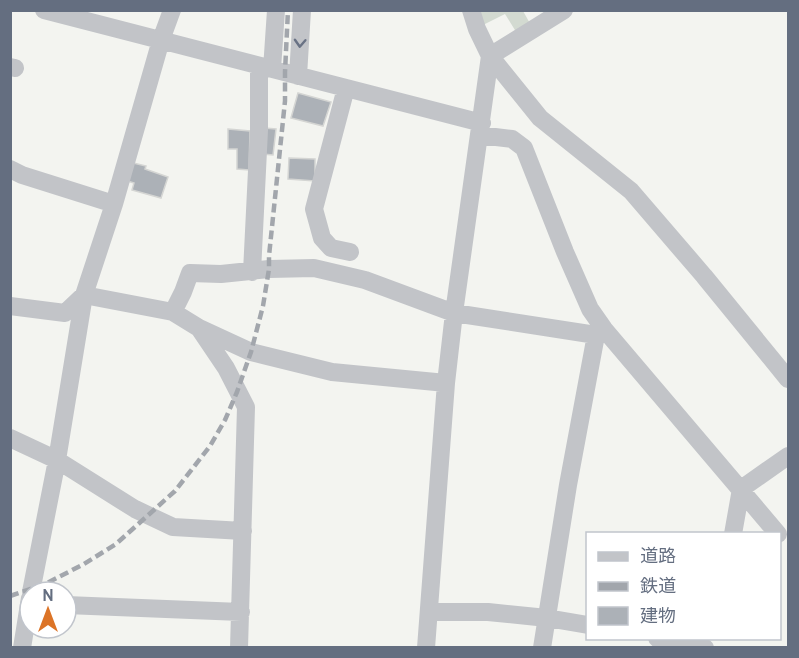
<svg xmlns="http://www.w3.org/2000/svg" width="799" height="658" font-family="Overpass,'Noto Sans JP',sans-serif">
<rect width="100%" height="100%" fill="#f3f4f0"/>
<path fill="#d3dad1" d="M 476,11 L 523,11 L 532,27 L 518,35 L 505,14 L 481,26 Z"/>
<path fill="#acb1b7" stroke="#d4d5d3" stroke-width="1.5" d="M 298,93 L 331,102 L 323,126 L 291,118 Z
M 264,128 L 276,129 L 273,155 L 262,154 Z
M 228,129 L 250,131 L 249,170 L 237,169 L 237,149 L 228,149 Z
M 289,158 L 315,159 L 315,181 L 288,179 Z
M 129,162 L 146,166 L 145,169 L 168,177 L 161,198 L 132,190 L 134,183 L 124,180 Z"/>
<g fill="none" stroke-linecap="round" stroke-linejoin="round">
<path stroke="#c2c4c8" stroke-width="18" d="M 44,10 L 482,123
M 471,10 L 477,29 L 490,56 L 540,118 L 631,191 L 704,276 L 788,379
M 490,56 L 564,10
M 10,67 L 15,68
M 272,69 L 276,10
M 298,76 L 302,10
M 346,88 L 314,209 L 322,238 L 331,248 L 350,252
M 479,135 L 512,139 L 524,148 L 565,252 L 590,309 L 604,329 L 778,534
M 10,169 L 22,175 L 114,204
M 252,272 L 259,130 L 259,66
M 84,295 L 173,312 L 199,328 L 251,352 L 267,356 L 332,372 L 446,383
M 10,306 L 65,313 L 84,295
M 173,312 L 183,292 L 190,273 L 221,274 L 269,269 L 314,268 L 365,280 L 454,313 L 596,335
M 199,328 L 226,368 L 246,407 L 239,648
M 10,438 L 57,460 L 135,509 L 173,527 L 243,531
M 733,534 L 741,489 L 788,456
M 31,592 L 57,460 L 84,295 L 114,204 L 161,40 L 172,10
M 66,605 L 241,612
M 429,612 L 488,612 L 547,618 L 588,625
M 657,638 L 705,648
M 22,648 L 30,598
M 426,648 L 446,383 L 454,313 L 490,56
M 542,648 L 568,485 L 596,335 L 604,329"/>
<path stroke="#a2a6ac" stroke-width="4.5" stroke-dasharray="9 4.5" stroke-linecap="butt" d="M 10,596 L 45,584 L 84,564 L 116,544 L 175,491 L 210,446 L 225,420 L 237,392 L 251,352 L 263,306 L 269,269 L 269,256 L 285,101 L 285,72 L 288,10"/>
</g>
<defs><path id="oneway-chevron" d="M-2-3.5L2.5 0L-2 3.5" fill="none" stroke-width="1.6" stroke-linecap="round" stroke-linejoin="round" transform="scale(1.5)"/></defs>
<use stroke="#697284" href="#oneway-chevron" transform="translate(300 43) rotate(93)"/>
<rect width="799" height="658" fill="none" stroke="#646e80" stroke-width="24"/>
<rect x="586" y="532" width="195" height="108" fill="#ffffff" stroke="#c1c5cc" stroke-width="1.5"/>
<rect x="598" y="552" width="30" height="9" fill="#c2c4c8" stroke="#c1c5cc" stroke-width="1.5"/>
<text x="640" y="562" font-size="18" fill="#646e80">道路</text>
<rect x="598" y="582" width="30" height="9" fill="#a2a6ac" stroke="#c1c5cc" stroke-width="1.5"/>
<text x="640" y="592" font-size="18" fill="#646e80">鉄道</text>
<rect x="598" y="607" width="30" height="18" fill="#acb1b7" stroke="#c1c5cc" stroke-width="1.5"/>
<text x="640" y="622" font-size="18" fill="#646e80">建物</text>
<g transform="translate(48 610)"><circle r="28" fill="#ffffff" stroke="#c1c5cc" stroke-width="1.5"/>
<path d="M0-4.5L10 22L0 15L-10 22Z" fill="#dc7427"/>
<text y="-9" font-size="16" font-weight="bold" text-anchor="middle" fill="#646e80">N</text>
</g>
</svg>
